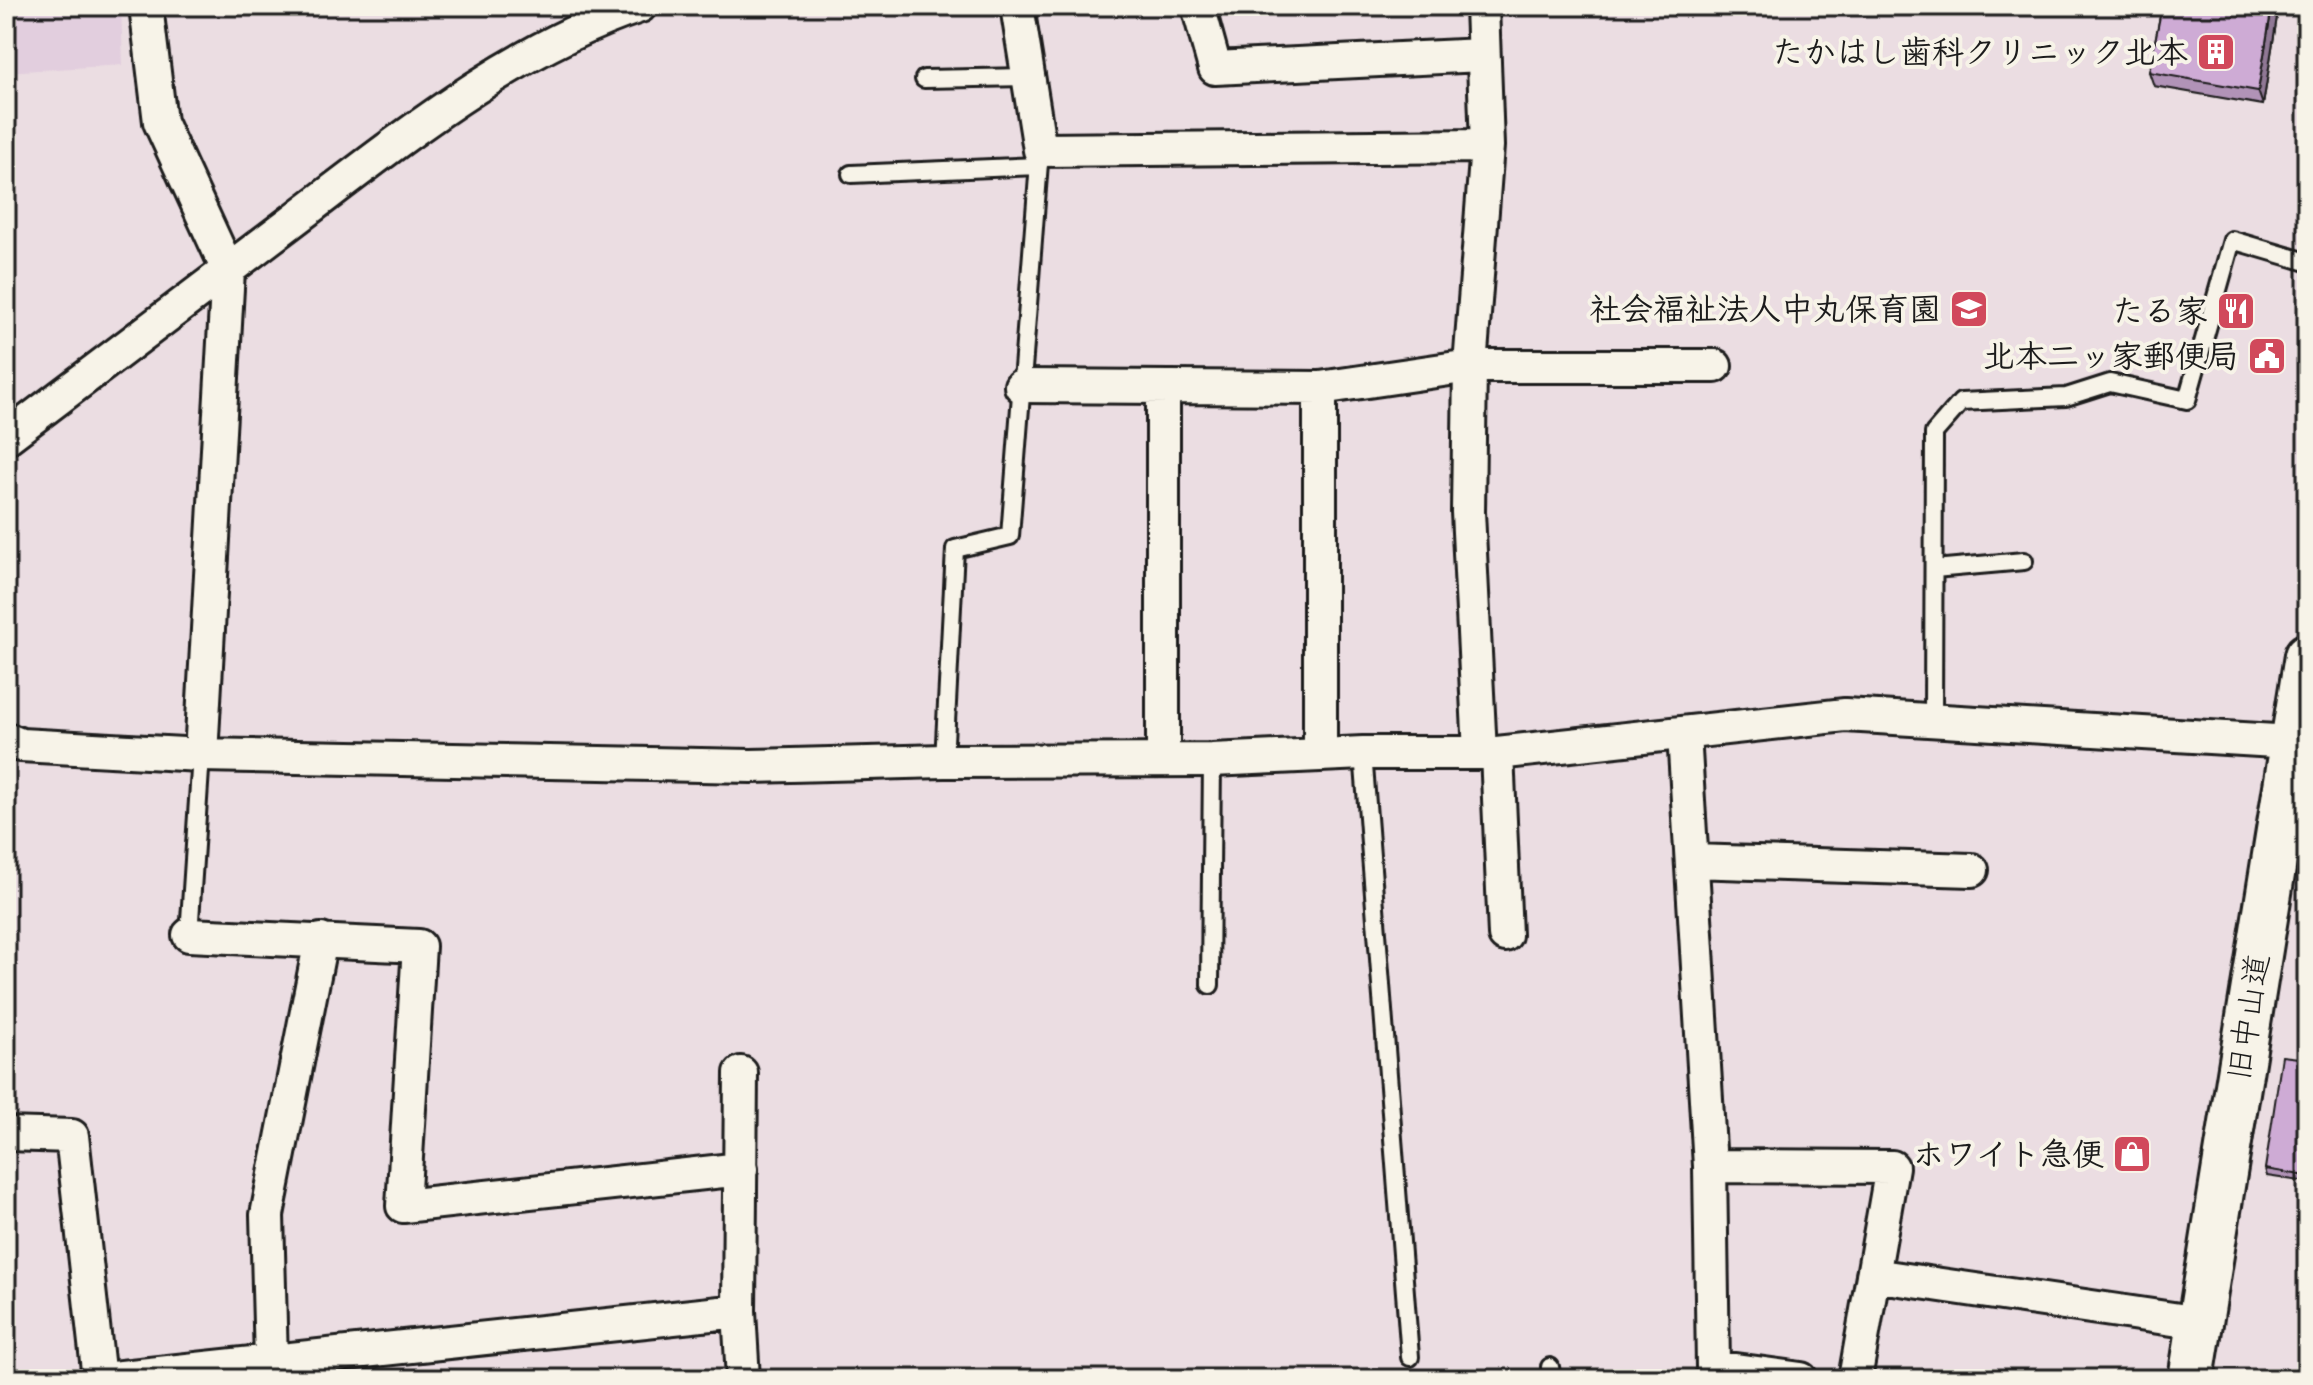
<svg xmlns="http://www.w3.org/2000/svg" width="2313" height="1385" font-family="Caveat,'Klee One',sans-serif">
<rect width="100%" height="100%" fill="#ebdde2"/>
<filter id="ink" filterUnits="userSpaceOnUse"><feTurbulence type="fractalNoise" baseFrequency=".0125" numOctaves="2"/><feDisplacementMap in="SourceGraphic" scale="16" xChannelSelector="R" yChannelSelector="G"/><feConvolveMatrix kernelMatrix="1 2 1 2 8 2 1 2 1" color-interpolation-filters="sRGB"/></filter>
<g filter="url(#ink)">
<path fill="#e2cede" d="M 6,6 L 121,6 L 123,65 L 6,72 Z"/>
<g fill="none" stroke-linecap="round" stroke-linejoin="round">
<g stroke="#1c1c1c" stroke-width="22">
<path id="service" d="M 924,79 L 1028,77
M 851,174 L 1039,166
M 1934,569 L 2024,561
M 1933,721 L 1934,433 L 1961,402 L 2066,397 L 2110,383 L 2187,400 L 2232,240 L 2307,262
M 1363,753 L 1410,1357
M 944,761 L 955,549 L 1010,536 L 1040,150
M 189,935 L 201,755
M 1210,985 L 1212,760
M 1550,1367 L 1552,1379"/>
</g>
<g stroke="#1c1c1c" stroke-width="38">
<path id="minor" d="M 146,6 L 160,122 L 228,270 L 201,755
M 1017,6 L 1040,150 L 1487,146
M 1198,6 L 1215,68 L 1482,55
M 1021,386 L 1320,388 L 1470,366 L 1715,366
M 1320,388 L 1320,754
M 6,438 C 101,366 196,294 291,222 C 397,142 512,48 640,6
M 1684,734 L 1710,1166 L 1713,1367 L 1801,1379
M 6,739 L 21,745 L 201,755 L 751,766 L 944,761 L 1212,760 L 1363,753 L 1497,753 L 1845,715 L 2292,742
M 1480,753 L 1468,512 L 1470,366 L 1487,146 L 1482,6
M 1497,753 L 1505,935
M 1163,760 L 1163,388
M 1692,861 L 1972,870
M 189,935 L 419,946 L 403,1206 L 741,1169
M 741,1073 L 739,1311 L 743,1379
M 6,1134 L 72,1136 L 99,1379
M 1710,1166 L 1892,1167 L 1855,1379
M 1873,1275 L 2200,1323
M 271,1361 L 267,1215 L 321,940
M 103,1379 L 739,1311"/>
</g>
<g stroke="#1c1c1c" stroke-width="50">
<path id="secondary" d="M 2191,1379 L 2307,656"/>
</g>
<use href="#service" stroke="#f7f3e8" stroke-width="16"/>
<use href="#minor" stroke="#f7f3e8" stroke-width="32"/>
<use href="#secondary" stroke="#f7f3e8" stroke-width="44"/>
</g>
<path fill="#b193b7" stroke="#1c1c1c" stroke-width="2" d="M 2162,6 L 2273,6 L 2277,17 L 2263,105 L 2154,86 L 2149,72 Z
M 2307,1059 L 2307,1182 L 2267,1176 L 2265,1169 Z"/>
<path fill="#907895" stroke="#1c1c1c" stroke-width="2" d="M 2272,6 L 2277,17 L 2263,105 L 2258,91 Z"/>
<path fill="#ceabd5" stroke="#1c1c1c" stroke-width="2" d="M 2162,6 L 2272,6 L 2258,91 L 2149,72 Z
M 2282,1056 L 2307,1059 L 2307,1176 L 2265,1169 Z"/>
</g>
<defs>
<g id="building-square" transform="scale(2)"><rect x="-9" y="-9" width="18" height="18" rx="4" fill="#d1495b" stroke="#f7f3e8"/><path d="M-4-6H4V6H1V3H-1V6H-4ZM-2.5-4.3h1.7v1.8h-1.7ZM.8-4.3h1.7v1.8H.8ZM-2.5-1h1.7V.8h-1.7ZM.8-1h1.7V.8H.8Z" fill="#fff"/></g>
<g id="school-square" transform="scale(2)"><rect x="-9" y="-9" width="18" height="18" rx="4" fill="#d1495b" stroke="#f7f3e8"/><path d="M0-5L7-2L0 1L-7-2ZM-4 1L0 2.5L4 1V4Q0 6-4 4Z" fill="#fff"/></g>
<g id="restaurant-square" transform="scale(2)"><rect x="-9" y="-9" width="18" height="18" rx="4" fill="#d1495b" stroke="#f7f3e8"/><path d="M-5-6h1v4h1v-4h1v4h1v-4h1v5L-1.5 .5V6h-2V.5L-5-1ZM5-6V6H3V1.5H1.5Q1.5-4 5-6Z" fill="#fff"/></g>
<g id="civic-square" transform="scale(2)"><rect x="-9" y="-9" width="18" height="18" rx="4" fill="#d1495b" stroke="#f7f3e8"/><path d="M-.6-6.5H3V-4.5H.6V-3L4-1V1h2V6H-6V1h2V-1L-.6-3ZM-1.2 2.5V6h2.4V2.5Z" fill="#fff"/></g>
<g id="shop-square" transform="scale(2)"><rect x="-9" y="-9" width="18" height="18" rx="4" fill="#d1495b" stroke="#f7f3e8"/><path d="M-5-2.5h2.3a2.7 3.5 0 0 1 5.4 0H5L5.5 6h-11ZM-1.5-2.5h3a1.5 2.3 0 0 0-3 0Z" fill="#fff"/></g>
</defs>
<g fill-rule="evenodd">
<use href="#building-square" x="2216" y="52"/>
<use href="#school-square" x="1969" y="309"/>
<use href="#restaurant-square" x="2236" y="311"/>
<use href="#civic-square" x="2267" y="356"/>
<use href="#shop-square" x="2132" y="1154"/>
</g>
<g text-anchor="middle" stroke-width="8" stroke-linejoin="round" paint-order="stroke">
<g font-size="32" font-weight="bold" fill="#1c1c1c" stroke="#f7f3e8" text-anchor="end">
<text x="2188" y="63">たかはし歯科クリニック北本</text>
<text x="1941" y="320">社会福祉法人中丸保育園</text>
<text x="2208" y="322">たる家</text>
<text x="2239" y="367">北本二ッ家郵便局</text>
<text x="2104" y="1165">ホワイト急便</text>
</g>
<g font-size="32" fill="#1c1c1c" stroke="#f7f3e8">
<text transform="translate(2248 1017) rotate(-81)" y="11">旧中山道</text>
</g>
</g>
<rect width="2313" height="1385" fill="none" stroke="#f7f3e8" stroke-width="32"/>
<rect x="16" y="16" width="2281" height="1353" fill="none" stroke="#1c1c1c" stroke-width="3" filter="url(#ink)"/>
</svg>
